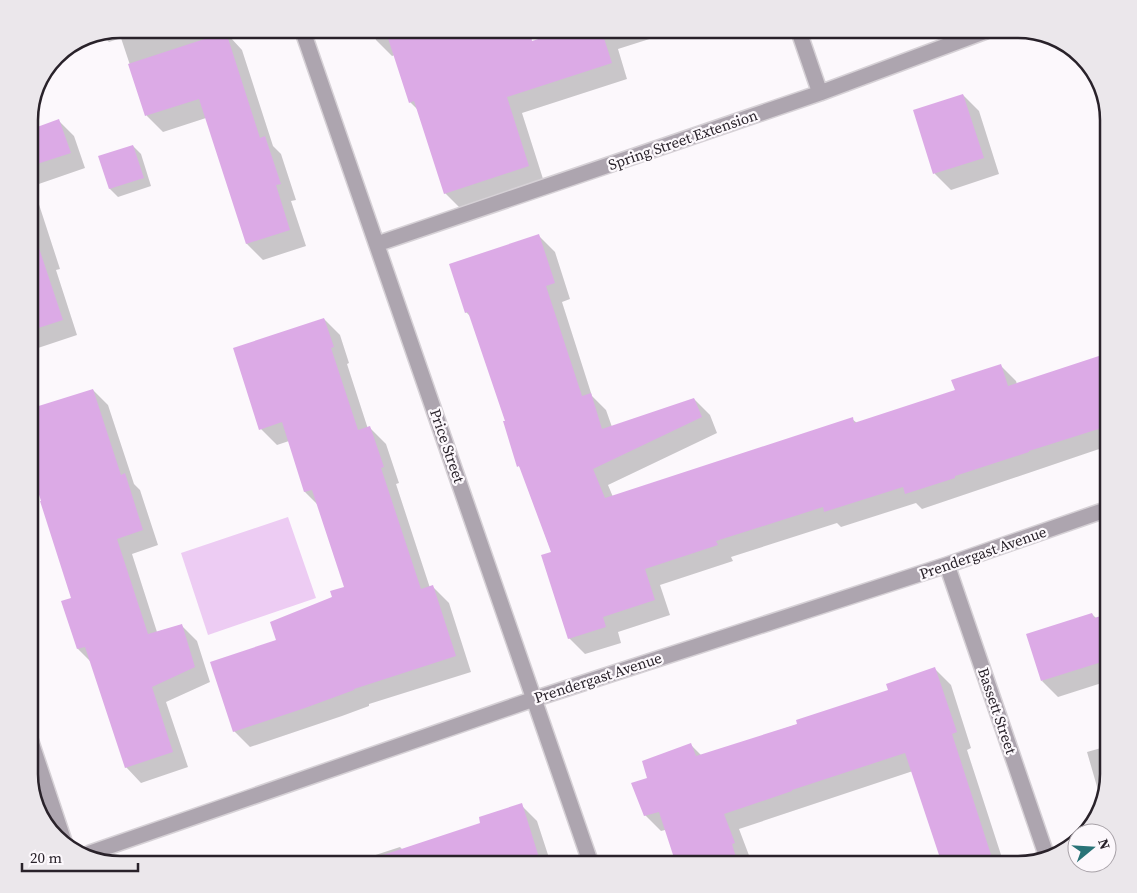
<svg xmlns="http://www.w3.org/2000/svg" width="1137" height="893" font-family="'Source Serif 4',serif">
<rect width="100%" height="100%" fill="#fcf8fc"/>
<path fill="#edccf3" d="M 288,517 L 316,598 L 208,635 L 181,553 Z"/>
<path fill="#0003" d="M 119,29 L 227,29 L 230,37 L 242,50 L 273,146 L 281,154 L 296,200 L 291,201 L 306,246 L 263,260 L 247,244 L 206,118 L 163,132 L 147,116 L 121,38 L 109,42 L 102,35 Z
M 373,29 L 476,29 L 485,58 L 557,34 L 555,29 L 681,29 L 618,49 L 627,79 L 522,113 L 544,182 L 461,209 L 445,193 L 418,110 L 410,102 L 395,55 L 392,56 L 376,40 Z
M 963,95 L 979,111 L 999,174 L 951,190 L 935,174 L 914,111 Z
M 59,121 L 74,136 L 85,168 L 33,186 L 60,269 L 56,270 L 77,335 L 29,351 L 29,131 Z
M 133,146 L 141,154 L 151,186 L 118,197 L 110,189 L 100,157 Z
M 539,236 L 555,252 L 570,299 L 562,302 L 592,396 L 606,410 L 612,427 L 694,399 L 710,415 L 717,433 L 608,485 L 613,497 L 852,419 L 857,423 L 956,391 L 1000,365 L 1016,381 L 1017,384 L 1107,355 L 1106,350 L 1108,349 L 1108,446 L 922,509 L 916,503 L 841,527 L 837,523 L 731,557 L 733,561 L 660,585 L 670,615 L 618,632 L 621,643 L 585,654 L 569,638 L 552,553 L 521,469 L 519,466 L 506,422 L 472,318 L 466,312 Z
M 324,319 L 340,335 L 349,363 L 347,364 L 368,429 L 370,428 L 386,444 L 399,483 L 396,484 L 430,588 L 433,587 L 449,603 L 471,672 L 369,704 L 369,706 L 342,716 L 250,747 L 234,731 L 277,641 L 345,587 L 318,505 L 305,492 L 289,441 L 277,445 L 261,429 Z
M 93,390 L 108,405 L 134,484 L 140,490 L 158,545 L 132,554 L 157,632 L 181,625 L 197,641 L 210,682 L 166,702 L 188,767 L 141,783 L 126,767 L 92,663 L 78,649 L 73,599 L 29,460 L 29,411 Z
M 1092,614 L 1097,619 L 1108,615 L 1108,681 L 1058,697 L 1042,681 Z
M 935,669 L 951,685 L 971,748 L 967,750 L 1004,864 L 943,864 L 913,771 L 739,829 L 750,858 L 746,859 L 748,864 L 685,864 L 669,829 L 661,831 L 645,815 L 649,779 L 690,744 L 702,756 L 798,724 L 889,691 Z
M 1108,746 L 1108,774 L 1100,797 L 1087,752 Z
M 521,805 L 537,821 L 551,864 L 348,864 L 400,847 L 403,850 L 482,824 Z"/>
<path fill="#dcaae6" d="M 385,29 L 530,29 L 532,41 L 570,29 L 601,29 L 612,63 L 507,97 L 529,166 L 444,194 L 414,101 L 409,103 Z
M 226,32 L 260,138 L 265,136 L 281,184 L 276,185 L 290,230 L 246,244 L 199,99 L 145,116 L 128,64 Z
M 963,94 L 984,158 L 933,174 L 913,110 Z
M 59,119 L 71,153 L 37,164 L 29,140 L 29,130 Z
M 133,145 L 144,178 L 109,189 L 98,156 Z
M 539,234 L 555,283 L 546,286 L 582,396 L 591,393 L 602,429 L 694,398 L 702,417 L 593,469 L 605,498 L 853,417 L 854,423 L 955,390 L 951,380 L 1001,364 L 1008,386 L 1108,353 L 1108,426 L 1029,451 L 1029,452 L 955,476 L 955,478 L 905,494 L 903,487 L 824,512 L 823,507 L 716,541 L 718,545 L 645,569 L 655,600 L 603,617 L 606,627 L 568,639 L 541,555 L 551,552 L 519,466 L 517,467 L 503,421 L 505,421 L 468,312 L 465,313 L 449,264 Z
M 35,236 L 63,320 L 29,331 L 29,237 Z
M 324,318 L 334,347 L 331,348 L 358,430 L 370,426 L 384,467 L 381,468 L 421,589 L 433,585 L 456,656 L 354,689 L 354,690 L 305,708 L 233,732 L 210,662 L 276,640 L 270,622 L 332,597 L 330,591 L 344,587 L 312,490 L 304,492 L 282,422 L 259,430 L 233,348 Z
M 93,389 L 121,475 L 125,473 L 143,530 L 117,539 L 148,634 L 182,624 L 195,667 L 152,687 L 173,752 L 125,768 L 85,647 L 77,649 L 61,601 L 71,598 L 40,501 L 41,501 L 29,463 L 29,409 Z
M 1092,613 L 1094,618 L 1108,614 L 1108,660 L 1041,681 L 1026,634 Z
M 935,667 L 957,732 L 952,734 L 994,864 L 942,864 L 905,753 L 792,790 L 792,791 L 724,814 L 735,843 L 732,844 L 738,864 L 676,864 L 659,812 L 644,816 L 631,783 L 647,778 L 642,761 L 691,743 L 696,756 L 797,724 L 796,720 L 888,690 L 886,684 Z
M 522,803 L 541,864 L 375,864 L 374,858 L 480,823 L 479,817 Z"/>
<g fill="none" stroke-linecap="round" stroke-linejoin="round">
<g stroke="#d6d1d6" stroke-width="18">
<path id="street" d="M 302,29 L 591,864
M 798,29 L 820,93
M 377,244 L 820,93 L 986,31
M 947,565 L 1047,857
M 29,736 L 65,844
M 90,853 L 534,699 L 947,565 L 1108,509"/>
</g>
<use href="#street" stroke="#ada5af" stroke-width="15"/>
</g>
<g text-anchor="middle" stroke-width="4.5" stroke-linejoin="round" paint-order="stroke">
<g font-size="15" fill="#29222a" stroke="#fcf8fc">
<text transform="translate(683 140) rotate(-19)" y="5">Spring Street Extension</text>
<text transform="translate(447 446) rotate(71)" y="5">Price Street</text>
<text transform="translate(983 553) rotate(-19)" y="5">Prendergast Avenue</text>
<text transform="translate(598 678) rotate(-18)" y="5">Prendergast Avenue</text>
<text transform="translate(997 711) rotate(71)" y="5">Bassett Street</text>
</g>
</g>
<path d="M0 0H1137V893H0ZM120 38H1018A82 82 0 0 1 1100 120V774A82 82 0 0 1 1018 856H120A82 82 0 0 1 38 774V120A82 82 0 0 1 120 38Z" fill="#ebe7eb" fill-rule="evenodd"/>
<path fill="none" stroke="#29222a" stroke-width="2.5" d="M120 38H1018A82 82 0 0 1 1100 120V774A82 82 0 0 1 1018 856H120A82 82 0 0 1 38 774V120A82 82 0 0 1 120 38Z"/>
<g transform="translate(1092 848) rotate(72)"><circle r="24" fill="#fcf8fc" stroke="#a8a2a8"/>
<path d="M0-4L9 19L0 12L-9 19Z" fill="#297377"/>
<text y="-8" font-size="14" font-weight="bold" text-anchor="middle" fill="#29222a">N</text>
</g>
<path d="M22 863v8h116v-8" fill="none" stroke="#29222a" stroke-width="2.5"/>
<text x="30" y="863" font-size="15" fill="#29222a" stroke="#fcf8fc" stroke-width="4" paint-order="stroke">20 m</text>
</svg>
